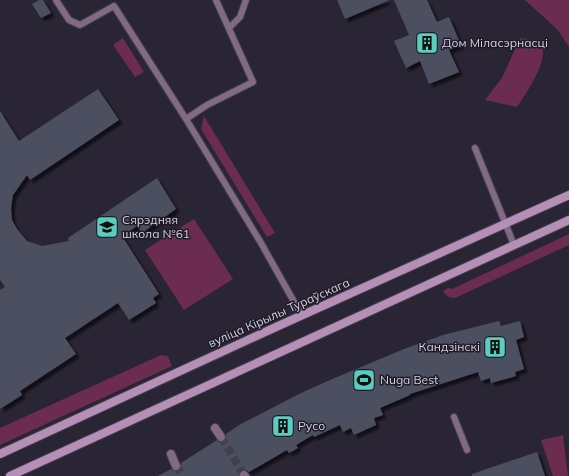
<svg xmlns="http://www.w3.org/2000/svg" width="569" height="476" font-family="Mulish,sans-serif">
<defs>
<filter id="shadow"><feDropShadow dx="3.5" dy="3.5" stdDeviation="1" flood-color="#0009"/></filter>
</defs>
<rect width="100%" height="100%" fill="#2a2534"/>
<path fill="#6c2c50" d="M 525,0 L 569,0 L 569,47 L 557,29 Z
M 123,38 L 144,72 L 135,77 L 113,45 Z
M 520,38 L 542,42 C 548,63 528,90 517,107 L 485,100 L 502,78 Z
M 204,116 L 275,233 L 267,237 L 201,129 Z
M 194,219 L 233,279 L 184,310 L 145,250 Z
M 569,234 L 569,245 L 455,298 C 449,298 446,296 443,291 L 448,288 L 452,289 Z
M 161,355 L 168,356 L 172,366 L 0,445 L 0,428 Z
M 563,435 L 568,476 L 553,476 L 541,440 Z"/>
<path fill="#4c4f60" filter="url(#shadow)" d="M 39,0 L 43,0 L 51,13 L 41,18 L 32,4 Z
M 337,0 L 390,0 L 345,19 Z
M 394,0 L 427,0 L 437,22 L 449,17 L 461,45 L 449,50 L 459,72 L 429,84 L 420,61 L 406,68 L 394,41 L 409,35 Z
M 98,89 L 119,120 L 30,180 L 27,175 L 13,195 L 11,208 L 12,220 L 17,229 L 27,241 L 42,246 L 69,241 L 68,238 L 157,178 L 176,209 L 142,233 L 137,226 L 122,236 L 159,294 L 153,298 L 156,303 L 129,320 L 118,303 L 65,338 L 76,354 L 20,391 L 22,395 L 0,409 L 0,290 L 5,287 L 0,280 L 0,111 L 19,141 Z
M 499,321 L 501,326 L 520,321 L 524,337 L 516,340 L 524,369 L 515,372 L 516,376 L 491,383 L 490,378 L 481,381 L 478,372 L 410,394 L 410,395 L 380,408 L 383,415 L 374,418 L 376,425 L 354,435 L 351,428 L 343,432 L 340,425 L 314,437 L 313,435 L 296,445 L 298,448 L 289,453 L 287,450 L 249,472 L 246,470 L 242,470 L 240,471 L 239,476 L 158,476 L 171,469 L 175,471 L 178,471 L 181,467 L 181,463 L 217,440 L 219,442 L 224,442 L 226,439 L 226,434 L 239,425 L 299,394 L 330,380 L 404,349 L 443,335 Z
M 537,452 L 545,476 L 472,476 L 472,474 Z"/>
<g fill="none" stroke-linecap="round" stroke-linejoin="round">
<path stroke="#443f4d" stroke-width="8" stroke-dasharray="8 4" stroke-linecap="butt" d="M 221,437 L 244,475
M 176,466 L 183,476"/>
<g stroke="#45414f" stroke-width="8">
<path id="service" d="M 56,0 L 69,20 L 80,25 L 114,6 L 186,119 L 261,243 L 302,316
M 229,28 L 240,17 L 246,0
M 186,119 L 207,105 L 253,82 L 216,0
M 475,148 L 514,245
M 454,417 L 467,450"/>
</g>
<g stroke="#45414f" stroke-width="10">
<path id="pedestrian" d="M 215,428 L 221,437
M 171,454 L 176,466
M 244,475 L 245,476"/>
</g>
<g stroke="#45414f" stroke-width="10">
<path id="secondary" d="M 0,454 L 276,327 L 569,195
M 10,476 L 569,220"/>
</g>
<use href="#service" stroke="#836a84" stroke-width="6"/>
<use href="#pedestrian" stroke="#836a84" stroke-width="8"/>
<use href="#secondary" stroke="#b68fb9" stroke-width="8"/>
</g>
<defs>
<g id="building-square" transform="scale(1.15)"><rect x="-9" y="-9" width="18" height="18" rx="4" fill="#59cebf" stroke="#201b2a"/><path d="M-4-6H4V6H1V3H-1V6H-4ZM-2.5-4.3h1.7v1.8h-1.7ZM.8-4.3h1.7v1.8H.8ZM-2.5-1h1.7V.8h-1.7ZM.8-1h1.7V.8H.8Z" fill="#111"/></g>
<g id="school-square" transform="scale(1.15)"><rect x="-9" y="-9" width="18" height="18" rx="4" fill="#59cebf" stroke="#201b2a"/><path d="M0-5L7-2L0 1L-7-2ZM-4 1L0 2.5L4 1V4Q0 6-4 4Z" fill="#111"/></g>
<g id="stadium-square" transform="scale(1.15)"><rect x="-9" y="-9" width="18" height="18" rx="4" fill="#59cebf" stroke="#201b2a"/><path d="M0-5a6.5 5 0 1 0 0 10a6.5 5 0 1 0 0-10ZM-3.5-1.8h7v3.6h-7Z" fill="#111"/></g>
</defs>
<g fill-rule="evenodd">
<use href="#building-square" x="427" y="43"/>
<use href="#school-square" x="107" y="227"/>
<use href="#building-square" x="495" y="347"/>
<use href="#stadium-square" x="364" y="380"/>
<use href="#building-square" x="283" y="426"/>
</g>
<g text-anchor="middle" stroke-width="3" stroke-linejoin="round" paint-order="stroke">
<g font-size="12" fill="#d4d1db" stroke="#201b2a" text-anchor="start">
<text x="442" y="47">Дом Міласэрнасці</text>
<text x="122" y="224">Сярэдняя<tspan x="122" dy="14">школа №61</tspan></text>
<text x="480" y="351" text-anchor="end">Кандзінскі</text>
<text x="380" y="384">Nuga Best</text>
<text x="298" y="430">Русо</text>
</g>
<g font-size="12" fill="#d4d1db" stroke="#201b2a">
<text transform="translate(279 313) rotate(-24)" y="4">вуліца Кірылы Тураўскага</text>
</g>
</g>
</svg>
